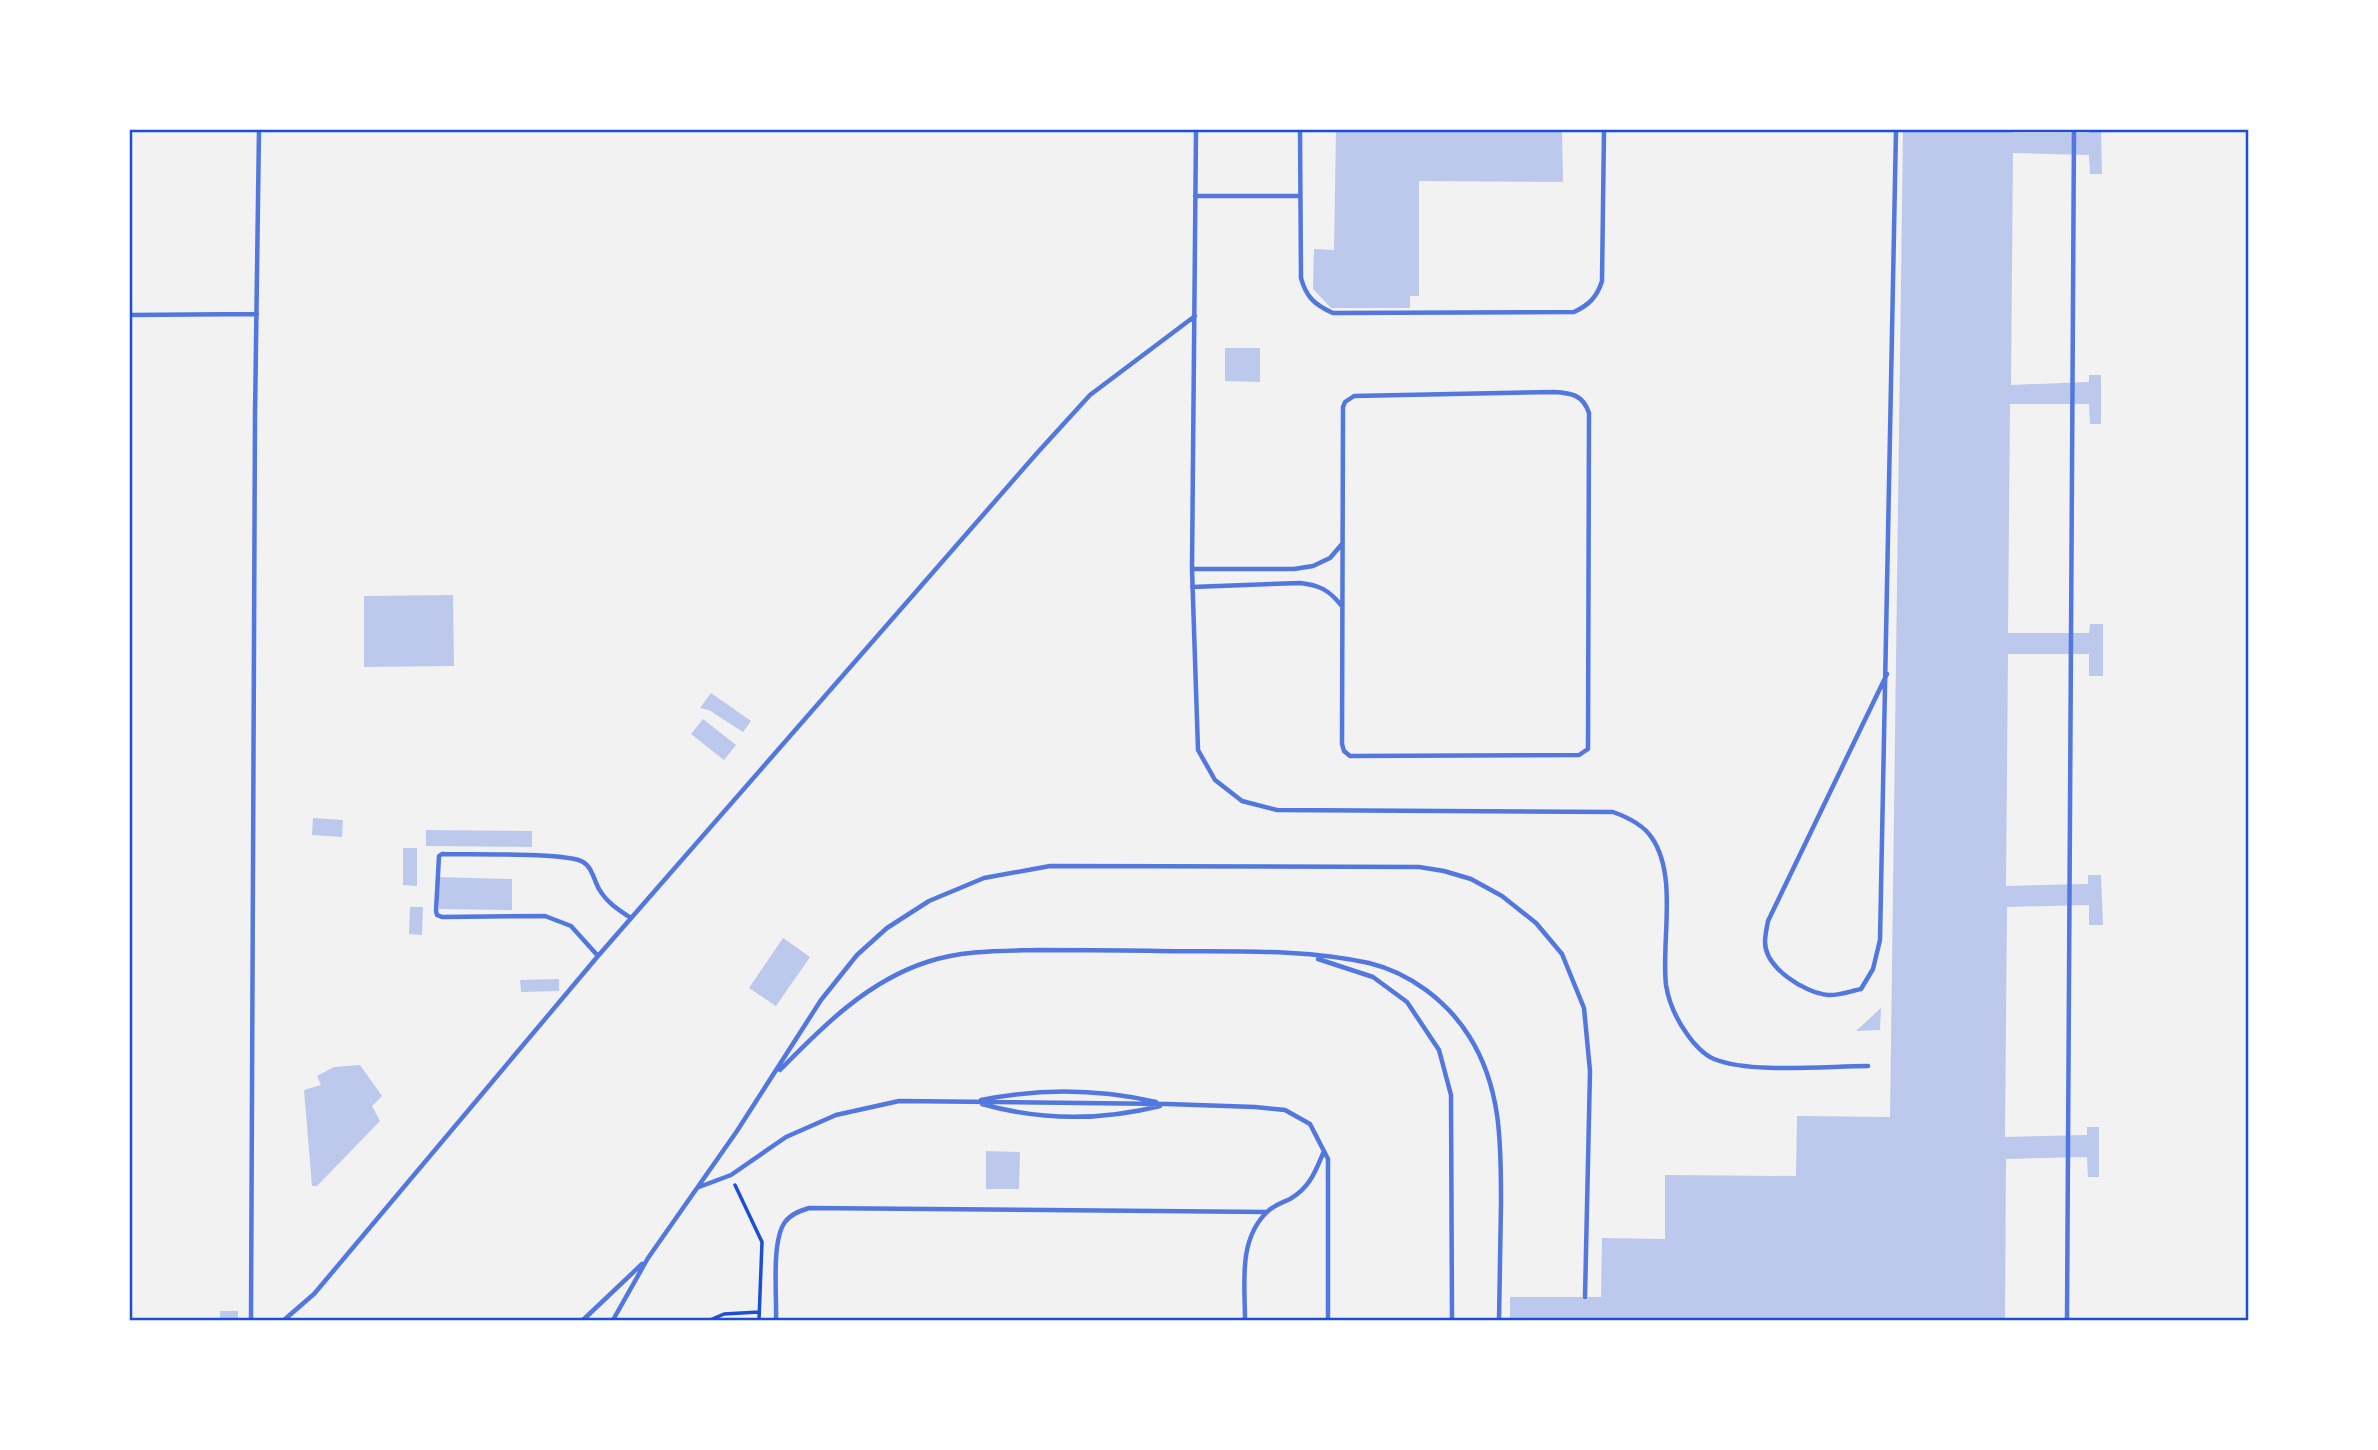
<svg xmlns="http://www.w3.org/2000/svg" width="2378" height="1450" font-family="Georgia,serif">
<rect width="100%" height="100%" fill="#f2f2f2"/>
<path fill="#bdc9ec" d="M 1336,130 L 1562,130 L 1563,182 L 1419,181 L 1419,296 L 1410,296 L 1410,308 L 1331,308 L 1313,289 L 1314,249 L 1334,250 Z
M 1903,130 L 2013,130 L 2013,133 L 2089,133 L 2089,130 L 2101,130 L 2102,174 L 2090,174 L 2089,155 L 2013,153 L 2011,385 L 2089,382 L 2089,375 L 2101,375 L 2101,424 L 2090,424 L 2089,404 L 2010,404 L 2008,633 L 2089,633 L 2090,624 L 2103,624 L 2103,676 L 2089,676 L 2089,654 L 2008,654 L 2006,886 L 2088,884 L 2088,875 L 2101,875 L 2103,925 L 2089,925 L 2089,905 L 2007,907 L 2005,1137 L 2087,1135 L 2087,1127 L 2099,1127 L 2099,1177 L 2088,1177 L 2087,1157 L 2006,1159 L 2005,1320 L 1510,1320 L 1510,1297 L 1601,1297 L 1602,1238 L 1665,1239 L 1665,1175 L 1796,1176 L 1797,1116 L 1890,1117 Z
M 1225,348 L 1260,348 L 1260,382 L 1225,381 Z
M 453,595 L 454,666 L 364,667 L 364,596 Z
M 711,693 L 751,721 L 743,732 L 709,710 L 700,708 Z
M 703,719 L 736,745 L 724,760 L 691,734 Z
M 313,818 L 343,820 L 342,837 L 312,835 Z
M 426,830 L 532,831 L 532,847 L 426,846 Z
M 403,848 L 417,848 L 417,886 L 403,885 Z
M 439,877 L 512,879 L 512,910 L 439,909 Z
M 410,907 L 423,907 L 422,935 L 409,934 Z
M 783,938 L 810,957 L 776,1006 L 749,988 Z
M 559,979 L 559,991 L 521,992 L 520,980 Z
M 1881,1008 L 1880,1030 L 1856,1031 Z
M 360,1065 L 382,1096 L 372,1106 L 380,1121 L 317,1186 L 312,1186 L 304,1090 L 321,1085 L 317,1076 L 334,1067 Z
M 986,1151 L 1020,1152 L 1019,1189 L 986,1189 Z
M 220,1311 L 238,1311 L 238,1320 L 220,1320 Z"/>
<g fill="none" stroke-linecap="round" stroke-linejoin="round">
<path stroke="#1d4ed8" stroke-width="3.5" d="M 735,1185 L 762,1242 L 759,1320
M 710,1320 L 724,1314 L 759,1312"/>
<path stroke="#5277de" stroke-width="4.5" d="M 1196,130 L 1192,569 L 1198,750 L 1215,780 L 1242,801 L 1277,810 L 1613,812 C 1627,817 1643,824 1652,838 C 1678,876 1661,942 1666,985 C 1669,1004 1677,1020 1687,1034 C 1693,1043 1704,1055 1714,1059 C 1751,1074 1827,1066 1868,1066
M 1300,130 L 1301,278 C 1306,297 1315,305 1333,313 L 1574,312 C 1589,305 1597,297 1602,281 L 1604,130
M 1195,196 L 1300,196
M 130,315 L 257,314
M 1554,392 C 1572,393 1583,395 1589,413 L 1588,749 L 1579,755 L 1350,756 L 1344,751 L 1342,744 L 1343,407 L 1345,402 L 1354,396 Z
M 1192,569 L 1294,569 L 1313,566 L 1330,558 L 1342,544
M 1192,587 L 1300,583 C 1319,585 1329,590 1341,605
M 1887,674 L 1768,921 C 1767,927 1765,935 1765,942 C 1765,968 1805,993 1828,995 C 1838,996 1851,991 1861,989 L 1873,969 L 1880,940 L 1896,130
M 598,956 L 571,926 L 545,916 L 442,917 L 437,915 L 436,911 L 439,856 L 442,854 C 467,855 567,852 583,862 C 592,867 594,880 599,889 C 607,903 619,910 631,918
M 1318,959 L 1373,977 L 1407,1002 L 1439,1050 L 1451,1095 L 1452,1320
M 780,1070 C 823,1026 868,981 927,962 C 963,950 1000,951 1037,950 C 1078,950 1118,950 1159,951 C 1227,952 1303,948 1369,963 C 1410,973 1447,1001 1469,1036 C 1502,1088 1501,1145 1501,1204 C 1500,1243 1500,1282 1499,1320
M 981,1100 C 1040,1088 1098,1089 1156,1102
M 982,1104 C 1042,1121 1100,1121 1160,1106
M 699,1187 L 731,1175 L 786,1137 L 836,1115 L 899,1101 L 1167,1104 L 1255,1107 L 1285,1110 L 1310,1124 L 1328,1159 L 1328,1320
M 251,1320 L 255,415 L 259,130
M 284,1320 L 314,1294 L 598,956 L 1038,452 L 1090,395 L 1195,316
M 583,1320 L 642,1264
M 613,1320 L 648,1258 L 737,1131 L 821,1000 L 857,955 L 887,928 L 929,901 L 984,878 L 1050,866 L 1419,867 L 1444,871 L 1471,879 L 1502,896 L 1536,923 L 1562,954 L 1584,1008 L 1590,1071 L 1585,1297
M 776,1320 C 777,1296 771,1241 785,1222 C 791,1214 800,1211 809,1208 L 1267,1212
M 1245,1320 C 1245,1283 1238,1240 1267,1212 C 1274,1205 1282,1203 1290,1199 C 1310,1188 1316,1170 1324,1151
M 2067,1320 L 2074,130"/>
</g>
<rect width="2378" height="1450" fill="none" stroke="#ffffff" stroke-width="262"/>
<rect x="131" y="131" width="2116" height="1188" fill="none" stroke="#1d4ed8" stroke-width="2.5"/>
</svg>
